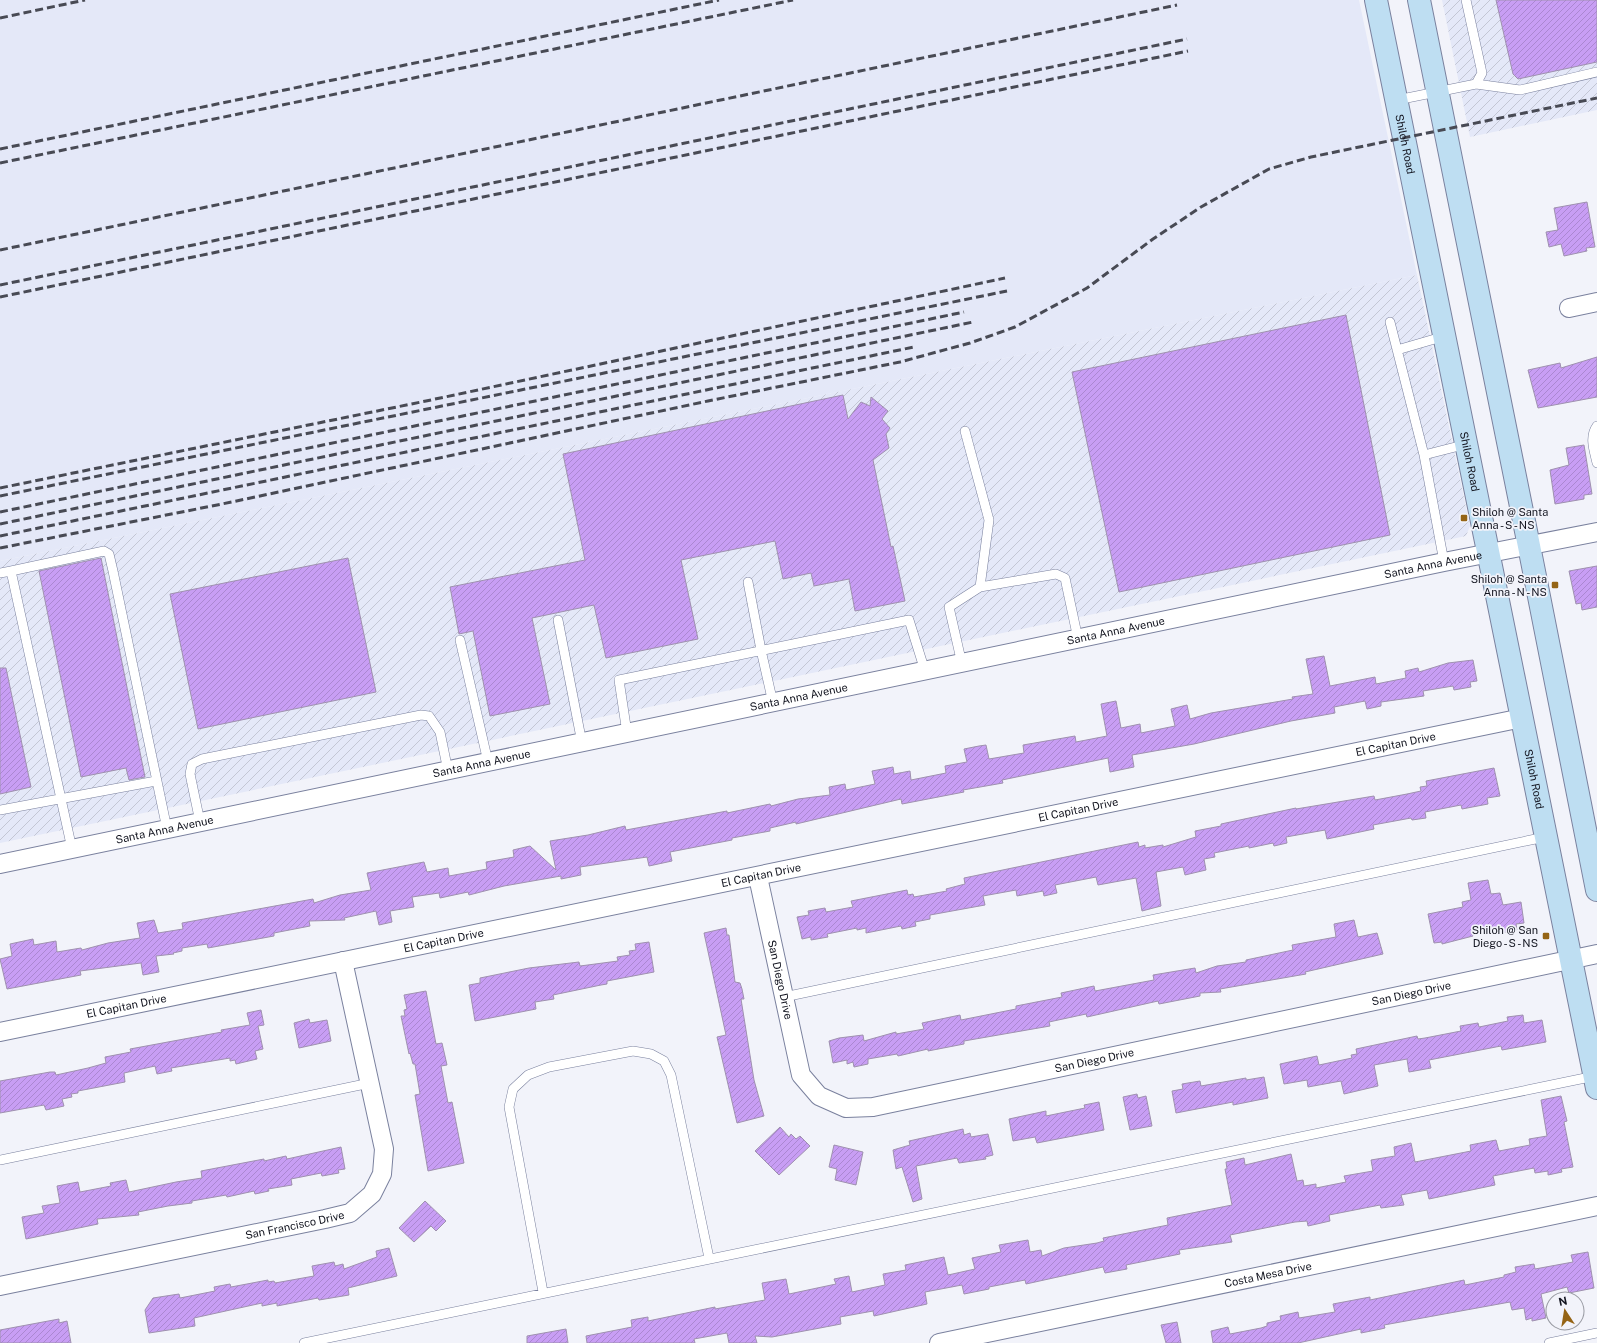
<svg xmlns="http://www.w3.org/2000/svg" width="1597" height="1343" font-family="'Public Sans',sans-serif">
<defs>
<pattern id="industrial-furrows" width="10" height="10" patternUnits="userSpaceOnUse"><rect width="10" height="10" fill="#e4e8f8"/><path d="M-1 1l2-2M0 10L10 0M9 11l2-2" fill="none" stroke="#c3c6d4"/></pattern>
<pattern id="building-hatch" width="6" height="6" patternUnits="userSpaceOnUse"><rect width="6" height="6" fill="#c89ef4"/><path d="M-1 1l2-2M0 6l6-6M5 7l2-2" fill="none" stroke="#ab87d1"/></pattern>
</defs>
<rect width="100%" height="100%" fill="#f2f3fa"/>
<path fill="#e4e8f8" d="M 0,0 L 1359,0 L 1417,275 L 0,561 Z"/>
<path fill="url(#industrial-furrows)" d="M 1442,0 L 1597,0 L 1597,110 L 1470,137 Z
M 1417,275 L 1470,526 L 1466,536 L 0,843 L 0,561 Z"/>
<path fill="url(#building-hatch)" stroke="#9f91af" d="M 1496,0 L 1597,0 L 1597,62 L 1518,79 L 1513,74 Z
M 1587,202 L 1595,247 L 1586,248 L 1587,251 L 1564,256 L 1561,244 L 1549,247 L 1546,232 L 1558,230 L 1554,208 Z
M 1346,315 L 1390,535 L 1119,592 L 1072,372 Z
M 1597,357 L 1597,397 L 1538,408 L 1528,370 L 1560,363 L 1561,368 Z
M 843,395 L 848,419 L 861,402 L 870,406 L 871,397 L 888,411 L 882,419 L 890,428 L 886,434 L 889,448 L 873,460 L 891,547 L 893,546 L 905,601 L 855,611 L 849,579 L 814,586 L 811,573 L 783,579 L 775,541 L 681,560 L 698,639 L 606,658 L 594,605 L 532,618 L 550,704 L 490,716 L 473,631 L 459,634 L 450,587 L 585,560 L 563,454 Z
M 1584,445 L 1592,494 L 1584,495 L 1584,499 L 1555,504 L 1550,470 L 1569,465 L 1566,448 Z
M 101,558 L 145,777 L 129,780 L 126,768 L 81,777 L 39,571 Z
M 348,558 L 376,692 L 198,729 L 170,594 Z
M 1597,566 L 1597,607 L 1582,610 L 1581,603 L 1576,604 L 1569,571 Z
M 1324,656 L 1330,686 L 1375,677 L 1376,684 L 1406,678 L 1405,671 L 1418,668 L 1419,672 L 1448,663 L 1473,660 L 1477,681 L 1470,682 L 1471,687 L 1454,690 L 1453,686 L 1423,691 L 1424,696 L 1381,702 L 1381,706 L 1367,709 L 1365,701 L 1334,707 L 1335,713 L 1291,721 L 1194,744 L 1132,755 L 1134,767 L 1110,772 L 1108,758 L 1002,780 L 1003,783 L 963,790 L 964,792 L 902,804 L 901,799 L 796,824 L 796,822 L 770,828 L 770,831 L 732,838 L 732,840 L 670,852 L 672,861 L 649,866 L 647,857 L 580,867 L 581,875 L 561,879 L 561,876 L 504,886 L 469,895 L 468,892 L 440,898 L 439,893 L 412,897 L 414,907 L 390,911 L 392,922 L 379,925 L 376,911 L 344,918 L 345,920 L 309,921 L 310,926 L 274,933 L 274,936 L 208,948 L 207,944 L 182,948 L 182,951 L 173,953 L 174,954 L 156,956 L 159,972 L 143,975 L 141,963 L 80,971 L 81,975 L 7,989 L 0,959 L 12,956 L 10,944 L 33,939 L 34,945 L 56,941 L 57,952 L 81,948 L 82,950 L 108,943 L 140,938 L 137,923 L 154,920 L 158,933 L 183,929 L 182,923 L 313,899 L 314,903 L 340,895 L 371,890 L 367,873 L 424,862 L 427,872 L 448,868 L 449,876 L 487,869 L 486,862 L 514,857 L 513,850 L 530,846 L 556,870 L 550,841 L 588,835 L 625,826 L 626,830 L 727,811 L 727,813 L 770,804 L 771,806 L 798,799 L 830,795 L 829,787 L 845,784 L 846,790 L 875,784 L 872,771 L 893,767 L 894,774 L 910,771 L 911,780 L 946,773 L 945,766 L 967,762 L 964,749 L 979,746 L 986,745 L 989,759 L 1024,753 L 1023,745 L 1075,736 L 1076,742 L 1107,736 L 1101,704 L 1116,701 L 1121,728 L 1140,724 L 1141,733 L 1175,726 L 1171,709 L 1187,705 L 1190,719 L 1211,713 L 1293,699 L 1292,697 L 1313,694 L 1306,659 Z
M 0,668 L 6,668 L 31,787 L 0,794 Z
M 1494,768 L 1500,796 L 1487,798 L 1488,804 L 1462,809 L 1461,805 L 1425,812 L 1426,818 L 1412,820 L 1411,818 L 1373,825 L 1374,829 L 1327,839 L 1325,830 L 1286,837 L 1287,843 L 1274,846 L 1273,843 L 1249,848 L 1249,846 L 1214,853 L 1215,857 L 1204,859 L 1206,870 L 1185,875 L 1183,867 L 1156,872 L 1161,906 L 1142,911 L 1136,878 L 1098,885 L 1096,877 L 1055,885 L 1057,893 L 1044,896 L 1043,891 L 1017,896 L 1016,890 L 983,896 L 985,905 L 930,915 L 930,919 L 915,922 L 916,926 L 902,929 L 901,926 L 866,933 L 866,928 L 857,930 L 857,928 L 827,934 L 828,937 L 811,940 L 811,937 L 802,939 L 797,917 L 809,915 L 808,911 L 825,908 L 826,912 L 853,907 L 851,901 L 907,890 L 908,895 L 913,894 L 914,897 L 947,891 L 946,889 L 965,884 L 964,878 L 1138,842 L 1139,847 L 1145,845 L 1145,848 L 1163,845 L 1163,847 L 1196,837 L 1195,831 L 1221,826 L 1221,824 L 1296,808 L 1296,809 L 1374,796 L 1375,800 L 1407,794 L 1421,791 L 1420,787 L 1427,786 L 1426,781 Z
M 1488,880 L 1491,894 L 1500,893 L 1503,905 L 1521,902 L 1524,923 L 1516,924 L 1517,930 L 1500,933 L 1499,928 L 1472,933 L 1473,936 L 1442,944 L 1442,942 L 1434,943 L 1428,914 L 1463,907 L 1462,902 L 1471,900 L 1468,883 Z
M 1354,920 L 1358,937 L 1377,933 L 1383,954 L 1305,972 L 1306,974 L 1220,989 L 1221,992 L 1200,993 L 1200,996 L 1159,1004 L 1158,1001 L 1087,1017 L 1086,1014 L 1049,1022 L 1050,1026 L 964,1041 L 964,1044 L 928,1051 L 928,1049 L 898,1056 L 897,1054 L 868,1059 L 868,1064 L 854,1067 L 853,1062 L 847,1064 L 847,1060 L 833,1063 L 829,1041 L 839,1038 L 863,1035 L 864,1041 L 896,1032 L 896,1034 L 924,1029 L 922,1023 L 960,1015 L 961,1020 L 1016,1009 L 1016,1006 L 1062,997 L 1061,993 L 1094,986 L 1095,991 L 1154,980 L 1153,975 L 1195,968 L 1196,973 L 1217,966 L 1246,962 L 1246,960 L 1293,950 L 1292,945 L 1336,937 L 1334,924 Z
M 726,928 L 727,935 L 729,935 L 735,982 L 740,983 L 742,989 L 744,999 L 741,999 L 754,1080 L 764,1116 L 737,1123 L 717,1037 L 726,1035 L 704,933 Z
M 649,942 L 654,972 L 607,981 L 607,984 L 601,985 L 553,995 L 554,999 L 535,1002 L 536,1009 L 475,1021 L 469,985 L 480,983 L 480,978 L 529,968 L 579,962 L 580,966 L 618,961 L 617,957 L 630,955 L 629,951 L 636,950 L 635,944 Z
M 426,991 L 436,1044 L 442,1043 L 447,1065 L 441,1066 L 448,1103 L 452,1102 L 464,1163 L 428,1171 L 415,1095 L 420,1094 L 415,1064 L 413,1064 L 410,1053 L 409,1054 L 401,1016 L 405,1016 L 404,1010 L 407,1009 L 404,995 Z
M 261,1010 L 264,1025 L 258,1026 L 263,1049 L 255,1051 L 257,1059 L 236,1064 L 235,1060 L 230,1061 L 230,1058 L 171,1068 L 172,1071 L 157,1074 L 155,1066 L 124,1073 L 125,1082 L 78,1091 L 78,1093 L 71,1094 L 72,1097 L 62,1099 L 64,1106 L 46,1110 L 44,1105 L 0,1113 L 0,1081 L 50,1072 L 55,1072 L 56,1075 L 88,1068 L 106,1063 L 105,1057 L 131,1052 L 130,1049 L 222,1032 L 221,1030 L 250,1025 L 247,1013 Z
M 1523,1015 L 1524,1023 L 1542,1020 L 1546,1042 L 1502,1050 L 1501,1046 L 1429,1060 L 1431,1068 L 1409,1072 L 1407,1059 L 1374,1065 L 1378,1086 L 1344,1094 L 1341,1081 L 1308,1087 L 1307,1080 L 1284,1084 L 1280,1064 L 1317,1056 L 1319,1065 L 1352,1058 L 1351,1055 L 1357,1054 L 1356,1049 L 1417,1036 L 1418,1039 L 1425,1038 L 1461,1031 L 1460,1026 L 1478,1023 L 1479,1027 L 1508,1021 L 1507,1017 Z
M 309,1019 L 310,1023 L 327,1020 L 331,1041 L 299,1048 L 294,1023 Z
M 1264,1077 L 1268,1098 L 1233,1105 L 1233,1102 L 1176,1113 L 1172,1091 L 1183,1089 L 1182,1084 L 1200,1081 L 1201,1086 L 1246,1078 L 1246,1080 Z
M 1137,1094 L 1138,1098 L 1146,1096 L 1152,1126 L 1130,1130 L 1123,1097 Z
M 1561,1096 L 1567,1121 L 1564,1122 L 1573,1167 L 1561,1169 L 1562,1172 L 1548,1175 L 1548,1171 L 1535,1173 L 1534,1168 L 1493,1176 L 1495,1185 L 1429,1199 L 1427,1190 L 1401,1195 L 1404,1205 L 1381,1208 L 1380,1205 L 1329,1215 L 1330,1221 L 1308,1226 L 1307,1221 L 1295,1222 L 1230,1235 L 1232,1242 L 1179,1250 L 1180,1254 L 1126,1265 L 1127,1269 L 1105,1273 L 1103,1267 L 1026,1284 L 1025,1280 L 989,1287 L 989,1289 L 964,1294 L 962,1285 L 925,1292 L 927,1304 L 874,1316 L 873,1311 L 840,1317 L 841,1324 L 820,1328 L 772,1337 L 755,1336 L 757,1343 L 729,1343 L 727,1333 L 694,1339 L 695,1343 L 587,1343 L 586,1336 L 632,1327 L 631,1320 L 648,1317 L 648,1321 L 715,1307 L 715,1309 L 765,1300 L 762,1283 L 786,1279 L 789,1294 L 836,1284 L 834,1279 L 849,1276 L 852,1292 L 885,1285 L 883,1274 L 906,1270 L 905,1265 L 944,1257 L 948,1275 L 975,1269 L 972,1258 L 1001,1252 L 999,1245 L 1028,1240 L 1030,1252 L 1041,1250 L 1042,1256 L 1064,1248 L 1097,1243 L 1104,1241 L 1103,1238 L 1168,1225 L 1167,1218 L 1232,1205 L 1225,1169 L 1227,1169 L 1226,1162 L 1244,1158 L 1245,1165 L 1291,1154 L 1297,1181 L 1303,1180 L 1304,1186 L 1316,1184 L 1316,1188 L 1346,1182 L 1344,1176 L 1373,1171 L 1371,1160 L 1395,1156 L 1394,1147 L 1411,1143 L 1415,1162 L 1471,1151 L 1470,1145 L 1496,1140 L 1499,1151 L 1530,1145 L 1529,1139 L 1547,1136 L 1541,1100 Z
M 1099,1102 L 1104,1130 L 1037,1143 L 1035,1137 L 1013,1141 L 1009,1119 L 1046,1111 L 1046,1116 L 1085,1108 L 1084,1105 Z
M 780,1127 L 789,1137 L 791,1134 L 796,1139 L 800,1136 L 810,1146 L 779,1175 L 755,1151 Z
M 963,1129 L 964,1135 L 970,1133 L 971,1137 L 988,1134 L 993,1155 L 985,1157 L 986,1159 L 959,1163 L 957,1158 L 916,1166 L 922,1199 L 913,1202 L 902,1167 L 896,1169 L 893,1150 L 910,1145 L 909,1141 Z
M 834,1145 L 863,1152 L 856,1185 L 835,1180 L 837,1169 L 829,1167 Z
M 341,1147 L 345,1169 L 338,1170 L 339,1173 L 322,1176 L 321,1173 L 291,1179 L 292,1185 L 268,1189 L 269,1191 L 255,1194 L 254,1191 L 227,1197 L 226,1195 L 192,1201 L 192,1203 L 168,1206 L 138,1212 L 139,1215 L 97,1219 L 98,1224 L 26,1239 L 22,1217 L 44,1213 L 42,1206 L 60,1203 L 57,1186 L 78,1182 L 80,1192 L 111,1186 L 110,1183 L 126,1180 L 129,1192 L 176,1182 L 202,1178 L 201,1171 L 264,1159 L 264,1161 L 286,1156 L 287,1159 Z
M 425,1201 L 446,1221 L 436,1231 L 431,1226 L 414,1242 L 399,1228 Z
M 389,1248 L 397,1276 L 348,1288 L 349,1295 L 319,1300 L 318,1298 L 277,1306 L 277,1303 L 262,1306 L 262,1303 L 194,1318 L 195,1326 L 149,1333 L 145,1310 L 153,1298 L 179,1294 L 180,1298 L 215,1291 L 214,1287 L 230,1284 L 231,1287 L 268,1280 L 268,1282 L 274,1281 L 275,1283 L 314,1276 L 312,1266 L 334,1262 L 335,1266 L 343,1264 L 344,1269 L 377,1257 L 376,1251 Z
M 1588,1252 L 1594,1288 L 1569,1293 L 1567,1287 L 1541,1294 L 1546,1318 L 1532,1321 L 1532,1318 L 1526,1320 L 1524,1308 L 1512,1310 L 1510,1302 L 1384,1325 L 1385,1328 L 1381,1329 L 1361,1333 L 1361,1329 L 1298,1343 L 1213,1343 L 1211,1331 L 1228,1327 L 1230,1334 L 1261,1328 L 1267,1326 L 1267,1323 L 1281,1320 L 1280,1316 L 1298,1312 L 1299,1318 L 1335,1312 L 1333,1304 L 1370,1297 L 1370,1300 L 1464,1280 L 1465,1285 L 1504,1277 L 1504,1275 L 1516,1272 L 1515,1267 L 1534,1264 L 1535,1269 L 1573,1262 L 1571,1255 Z
M 59,1319 L 59,1323 L 67,1321 L 71,1343 L 0,1343 L 0,1330 Z
M 1177,1322 L 1181,1343 L 1166,1343 L 1161,1325 Z
M 566,1329 L 568,1343 L 527,1343 L 527,1336 Z"/>
<g fill="none" stroke-linecap="round" stroke-linejoin="round">
<g stroke="#7a819e" stroke-width="10">
<path id="lane" d="M 1476,84 L 1520,90 L 1597,72
M 1397,100 L 1476,84 L 1482,73 L 1466,0
M 1390,322 L 1424,455 L 1444,562
M 1397,350 L 1445,336
M 1597,426 C 1589,437 1594,450 1597,463
M 965,431 L 989,520 L 980,587
M 1424,455 L 1467,444
M 0,573 L 11,571
M 748,582 L 761,650 L 773,703
M 558,620 L 582,743
M 460,640 L 488,762
M 962,664 L 949,607 L 980,587 L 1056,574 L 1065,578 L 1078,639
M 627,733 L 619,680 L 909,620 L 925,671
M 0,810 L 156,781
M 200,822 L 190,774 L 192,764 L 202,759 L 421,715 L 429,716 L 440,732 L 448,771
M 72,849 L 11,571 L 104,551 L 109,554 L 113,571 L 167,829
M 784,997 L 1545,837
M 0,1160 L 370,1083
M 543,1292 L 509,1107 L 513,1089 L 528,1075 L 549,1067 L 633,1051 L 651,1054 L 664,1061 L 671,1075 L 709,1258
M 304,1343 L 1595,1076
M 1549,1343 L 1597,1333"/>
</g>
<g stroke="#7a819e" stroke-width="20">
<g id="street">
<path d="M 1569,308 L 1597,302"/>
<path id="s1" d="M 0,864 L 1444,562 L 1597,532"/>
<path id="s2" d="M 758,877 L 801,1075 L 819,1096 L 846,1108 L 873,1107 L 1597,954"/>
<path id="s3" d="M 0,1032 L 1522,718"/>
<path id="s4" d="M 0,1286 L 325,1219 L 350,1213 L 372,1194 L 382,1174 L 384,1149 L 343,961"/>
<path id="s5" d="M 939,1343 L 1597,1206"/>
</g>
</g>
<g stroke="#7a819e" stroke-width="24">
<g id="secondary">
<path id="s6" d="M 1376,0 L 1597,1088"/>
<path d="M 1419,0 L 1529,546 L 1597,890"/>
</g>
</g>
<use href="#lane" stroke="#fff" stroke-width="9"/>
<use href="#street" stroke="#fff" stroke-width="18"/>
<use href="#secondary" stroke="#bedef2" stroke-width="22"/>
<path stroke="#484a54" stroke-width="3" stroke-dasharray="8 4" stroke-linecap="butt" d="M 0,18 L 85,0
M 0,149 L 719,0
M 0,163 L 793,0
M 0,250 L 1177,5
M 0,285 L 1187,39
M 0,297 L 1188,51
M 0,488 L 426,401 L 1005,278
M 0,496 L 1007,291
M 0,512 L 964,312
M 0,524 L 973,322
M 0,536 L 914,347
M 0,548 L 222,504 L 708,401 L 900,362 L 970,343 L 1015,327 L 1087,288 L 1153,239 L 1201,207 L 1269,169 L 1311,157 L 1597,98"/>
</g>
<g fill="#956415" stroke="#f2f3fa" stroke-width="1.5">
<rect x="1460" y="514" width="8" height="8" rx="2"/>
<rect x="1551" y="581" width="8" height="8" rx="2"/>
<rect x="1542" y="932" width="8" height="8" rx="2"/>
</g>
<g text-anchor="middle" stroke-width="3.5" stroke-linejoin="round" paint-order="stroke">
<g font-size="11" fill="#12141f" stroke="#f2f3fa">
<text dy="4" stroke="none"><textPath href="#s6" startOffset="147">Shiloh Road</textPath></text>
<text dy="4" stroke="none"><textPath href="#s6" startOffset="471">Shiloh Road</textPath></text>
<text dy="4" stroke="none"><textPath href="#s1" startOffset="1464">Santa Anna Avenue</textPath></text>
<text dy="4" stroke="none"><textPath href="#s1" startOffset="1140">Santa Anna Avenue</textPath></text>
<text dy="4" stroke="none"><textPath href="#s1" startOffset="816">Santa Anna Avenue</textPath></text>
<text dy="4" stroke="none"><textPath href="#s3" startOffset="1425">El Capitan Drive</textPath></text>
<text dy="4" stroke="none"><textPath href="#s1" startOffset="492">Santa Anna Avenue</textPath></text>
<text dy="4" stroke="none"><textPath href="#s6" startOffset="795">Shiloh Road</textPath></text>
<text dy="4" stroke="none"><textPath href="#s3" startOffset="1101">El Capitan Drive</textPath></text>
<text dy="4" stroke="none"><textPath href="#s1" startOffset="168">Santa Anna Avenue</textPath></text>
<text dy="4" stroke="none"><textPath href="#s3" startOffset="777">El Capitan Drive</textPath></text>
<text dy="4" stroke="none"><textPath href="#s3" startOffset="453">El Capitan Drive</textPath></text>
<text dy="4" stroke="none"><textPath href="#s2" startOffset="105">San Diego Drive</textPath></text>
<text dy="4" stroke="none"><textPath href="#s2" startOffset="837">San Diego Drive</textPath></text>
<text dy="4" stroke="none"><textPath href="#s3" startOffset="129">El Capitan Drive</textPath></text>
<text dy="4" stroke="none"><textPath href="#s2" startOffset="513">San Diego Drive</textPath></text>
<text dy="4" stroke="none"><textPath href="#s4" startOffset="301">San Francisco Drive</textPath></text>
<text dy="4" stroke="none"><textPath href="#s5" startOffset="336">Costa Mesa Drive</textPath></text>
</g>
<g font-size="11" fill="#12141f" stroke="#f2f3fa" text-anchor="end">
<text x="1472" y="516" text-anchor="start">Shiloh @ Santa<tspan x="1472" dy="13">Anna - S - NS</tspan></text>
<text x="1547" y="583">Shiloh @ Santa<tspan x="1547" dy="13">Anna - N - NS</tspan></text>
<text x="1538" y="934">Shiloh @ San<tspan x="1538" dy="13">Diego - S - NS</tspan></text>
</g>
</g>
<g transform="translate(1565 1311) rotate(348)"><circle r="19" fill="#f2f3fa" stroke="#989aa2"/>
<path d="M0-3L7 15L0 10L-7 15Z" fill="#956415"/>
<text y="-6" font-size="11" font-weight="bold" text-anchor="middle" fill="#12141f">N</text>
</g>
</svg>
